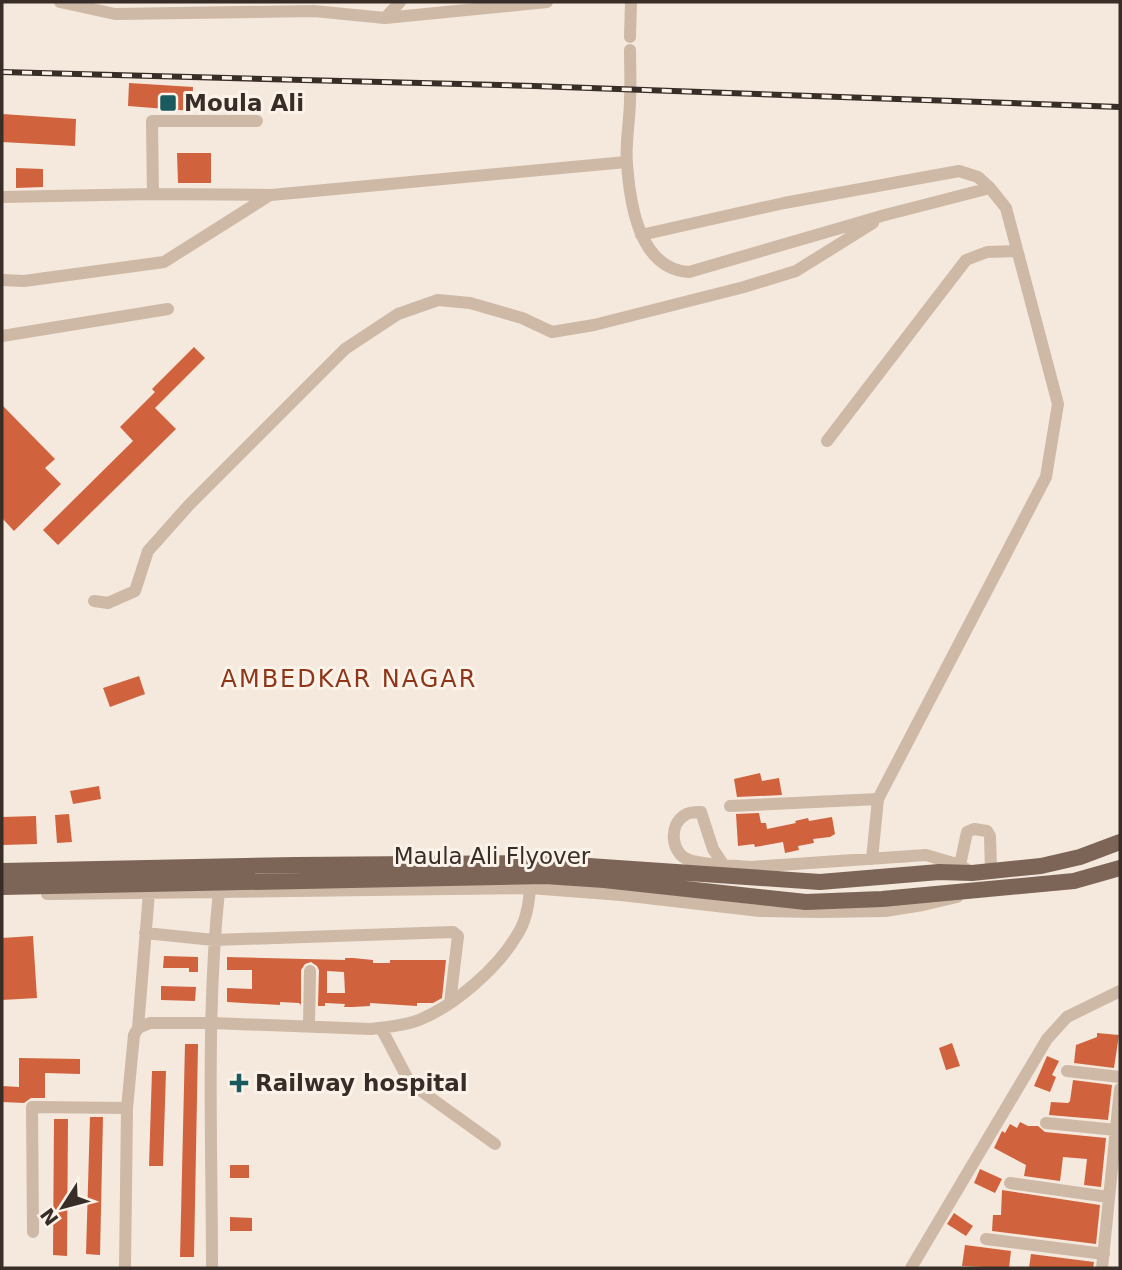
<svg xmlns="http://www.w3.org/2000/svg" width="1122" height="1270" font-family="'DejaVu Sans',sans-serif">
<rect width="100%" height="100%" fill="#f4e9dc"/>
<path fill="#d0623e" fill-rule="evenodd" d="M 129,83 L 193,87 L 192,111 L 128,106 Z
M 2,114 L 76,119 L 75,146 L 2,142 Z
M 177,153 L 211,153 L 211,183 L 178,183 Z
M 16,168 L 43,169 L 43,187 L 16,188 Z
M 194,347 L 205,358 L 155,408 L 176,429 L 58,545 L 43,530 L 133,441 L 120,427 L 155,392 L 152,389 Z
M 2,405 L 55,459 L 45,468 L 61,484 L 14,531 L 2,518 Z
M 139,676 L 145,694 L 110,707 L 103,688 Z
M 760,773 L 762,781 L 779,778 L 782,795 L 737,797 L 734,779 Z
M 99,786 L 101,799 L 73,804 L 70,791 Z
M 759,813 L 761,823 L 766,823 L 767,829 L 796,823 L 795,821 L 808,818 L 809,821 L 832,817 L 835,834 L 830,837 L 813,839 L 814,843 L 798,846 L 799,850 L 785,853 L 783,842 L 755,847 L 754,844 L 738,846 L 736,814 Z
M 69,814 L 72,842 L 57,843 L 55,815 Z
M 36,816 L 37,844 L 2,845 L 2,817 Z
M 33,936 L 37,998 L 2,1000 L 2,938 Z
M 164,956 L 198,957 L 198,972 L 189,972 L 189,968 L 163,968 Z
M 227,957 L 345,960 L 345,958 L 353,958 L 373,960 L 373,963 L 390,963 L 390,960 L 446,960 L 442,998 L 433,1003 L 417,1003 L 417,1006 L 370,1003 L 370,1006 L 353,1007 L 344,1007 L 345,1004 L 325,1003 L 325,1006 L 318,1006 L 319,970 L 317,966 L 311,962 L 305,964 L 301,970 L 301,1005 L 299,1003 L 280,1002 L 280,1005 L 227,1002 L 227,988 L 252,989 L 252,970 L 227,970 ZM 327,971 L 344,972 L 345,993 L 327,993 Z
M 161,986 L 196,987 L 195,1001 L 161,1000 Z
M 1097,1033 L 1119,1035 L 1114,1068 L 1074,1063 L 1076,1045 L 1097,1037 Z
M 952,1043 L 960,1066 L 946,1070 L 939,1048 Z
M 185,1044 L 198,1044 L 194,1257 L 180,1257 Z
M 1047,1056 L 1059,1061 L 1052,1075 L 1056,1077 L 1050,1092 L 1034,1086 Z
M 19,1058 L 80,1059 L 80,1074 L 45,1073 L 45,1098 L 31,1098 L 24,1103 L 2,1102 L 2,1086 L 19,1087 Z
M 152,1071 L 166,1071 L 163,1166 L 149,1166 Z
M 1073,1080 L 1112,1085 L 1108,1120 L 1049,1115 L 1051,1102 L 1068,1103 L 1070,1101 Z
M 90,1117 L 103,1117 L 100,1255 L 86,1254 Z
M 54,1119 L 68,1119 L 67,1256 L 53,1255 Z
M 1020,1122 L 1028,1126 L 1038,1126 L 1045,1132 L 1106,1138 L 1101,1187 L 1084,1185 L 1087,1159 L 1063,1157 L 1060,1181 L 1024,1176 L 1026,1165 L 994,1148 L 1002,1131 L 1005,1133 L 1010,1124 L 1017,1128 Z
M 230,1165 L 249,1165 L 249,1178 L 230,1178 Z
M 980,1169 L 1002,1179 L 995,1193 L 974,1183 Z
M 1002,1190 L 1100,1205 L 1096,1244 L 992,1231 L 993,1215 L 1001,1215 Z
M 954,1213 L 973,1226 L 966,1236 L 947,1224 Z
M 230,1217 L 252,1218 L 252,1231 L 230,1231 Z
M 965,1245 L 1011,1251 L 1009,1268 L 962,1266 Z
M 1031,1254 L 1094,1262 L 1093,1268 L 1029,1268 Z"/>
<g fill="none" stroke-linecap="round" stroke-linejoin="round">
<path stroke="#ceb8a6" stroke-width="12" d="M 60,2 L 115,14 L 314,11 L 385,18 L 547,2
M 385,18 L 400,2
M 630,37 L 631,2
M 630,50 C 630,66 631,83 630,99 C 630,120 625,143 627,164 C 630,204 639,269 689,272 L 885,215 L 990,188 L 1006,208 L 1058,404 L 1046,477 L 878,799 L 872,859
M 153,194 L 152,121 L 257,121
M 2,197 L 153,194 L 271,195 L 626,162
M 641,235 L 784,203 L 959,171 L 978,177 L 990,188
M 2,280 L 24,281 L 164,262 L 270,195
M 2,336 L 168,309
M 827,441 L 966,260 L 987,252 L 1017,251
M 94,601 L 108,603 L 135,591 L 148,551 L 189,505 L 345,349 L 398,314 L 438,300 L 470,303 L 522,318 L 552,332 L 594,325 L 744,287 L 796,271 L 873,223
M 730,806 L 878,799
M 723,864 L 713,849 L 701,812 C 696,812 689,812 685,815 C 668,825 671,854 689,860 C 708,866 731,865 751,867 L 926,855 L 960,865 L 972,873
M 960,865 L 967,832 L 974,829 L 987,831 L 990,836 L 991,871
M 47,894 L 530,888 L 621,895 L 760,911 L 819,912 L 885,911 L 923,905 L 957,897
M 145,933 L 214,940 L 453,932 L 458,936 L 450,1003
M 309,1025 L 310,971
M 138,1028 L 149,892
M 381,1028 L 410,1083 L 495,1144
M 1067,1071 L 1120,1077
M 1046,1123 L 1116,1130
M 1010,1183 L 1108,1197
M 33,1232 L 32,1107 L 127,1108
M 986,1239 L 1104,1254
M 125,1268 L 127,1108 L 134,1035 L 138,1028 L 150,1023 L 212,1023 L 371,1029 C 387,1027 404,1026 419,1020 C 454,1006 498,968 517,935 C 526,922 529,904 530,888
M 212,1268 C 212,1143 206,1016 219,891
M 911,1268 L 1047,1039 L 1067,1017 L 1120,991
M 1102,1268 L 1120,1089"/>
<path stroke="#7c6457" stroke-width="16" d="M 2,871 L 296,865 L 545,863 L 820,882 L 939,872 L 972,873 L 1041,866 L 1080,857 L 1120,842
M 2,887 L 545,876 L 604,880 L 806,902 L 882,899 L 1074,881 L 1120,868"/>
<g stroke="#392d28" stroke-width="6">
<path id="rail" d="M 2,72 L 534,86 L 1120,107"/>
</g>
<use href="#rail" stroke="#fbf3e9" stroke-width="3.5" stroke-dasharray="10" stroke-linecap="butt"/>
</g>
<g fill="#195a5f" stroke="#fbf3e9" stroke-width="2.5">
<rect x="159" y="94" width="18" height="18" rx="3.5"/>
<path d="M235.5 1072.5h7v7h7v7h-7v7h-7v-7h-7v-7h7z"/>
</g>
<g text-anchor="middle" stroke-width="6" stroke-linejoin="round" paint-order="stroke">
<g font-size="23" font-weight="bold" fill="#392d28" stroke="#fbf3e9" text-anchor="start">
<text x="184" y="111">Moula Ali</text>
<text x="255" y="1091">Railway hospital</text>
</g>
<g font-size="23" fill="#392d28" stroke="#fbf3e9">
<text x="492" y="864">Maula Ali Flyover</text>
</g>
<g font-size="24" letter-spacing="2" fill="#8f3619" stroke="#fbf3e9">
<text x="349" y="687">AMBEDKAR NAGAR</text>
</g>
</g>
<rect width="1122" height="1270" fill="none" stroke="#392d28" stroke-width="7"/>
<g transform="translate(63 1207) rotate(234)" stroke="#fbf3e9" stroke-width="5" paint-order="stroke">
<path d="M0-5L12 26L0 18L-12 26Z" fill="#392d28"/>
<text y="-10" font-size="19" font-weight="bold" text-anchor="middle" fill="#392d28">N</text>
</g>
</svg>
